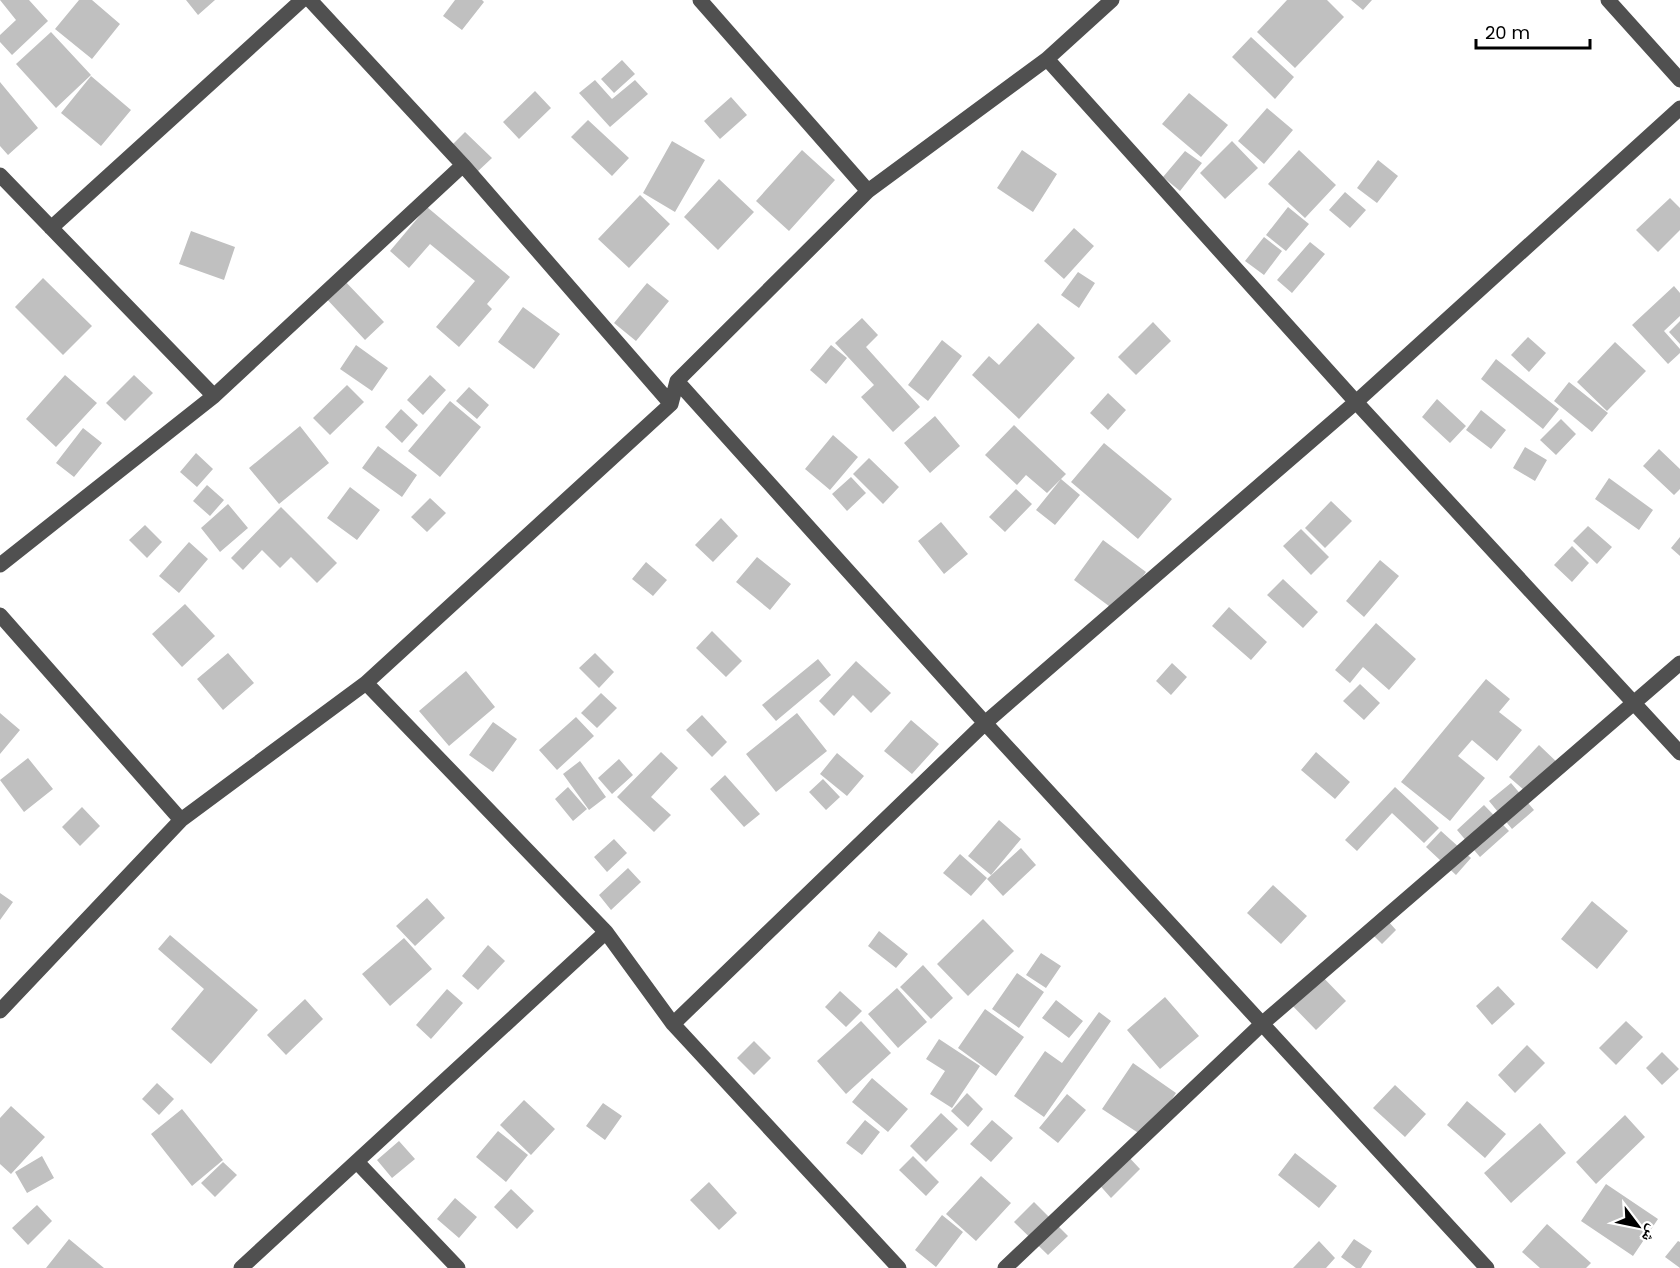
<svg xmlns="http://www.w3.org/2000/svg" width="1680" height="1268" font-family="Poppins,'Noto Naskh Arabic',sans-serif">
<rect width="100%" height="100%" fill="#fff"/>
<path fill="#c0c0c0" d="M 0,0 L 29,0 L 48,21 L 12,55 L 0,42 L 0,35 L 16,20 Z
M 79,0 L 92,0 L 120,24 L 92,59 L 55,29 Z
M 186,0 L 215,0 L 198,15 Z
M 455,0 L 482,0 L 484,2 L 462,30 L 443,16 Z
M 1287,0 L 1327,0 L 1344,17 L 1295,68 L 1257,32 Z
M 1351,0 L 1372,0 L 1363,10 Z
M 51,32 L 91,75 L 56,108 L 16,64 Z
M 1251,37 L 1294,77 L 1275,99 L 1232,57 Z
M 622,60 L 635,74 L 614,93 L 601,79 Z
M 91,76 L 131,110 L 101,146 L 61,113 Z
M 595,80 L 612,99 L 635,80 L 648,94 L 610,127 L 579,93 Z
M 0,82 L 38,128 L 8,155 L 0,146 Z
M 535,91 L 551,108 L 519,139 L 503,122 Z
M 1189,93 L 1228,125 L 1201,157 L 1162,124 Z
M 731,97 L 747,115 L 720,139 L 704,121 Z
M 1267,108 L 1293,130 L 1264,164 L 1238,141 Z
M 588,120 L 629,158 L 612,176 L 571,137 Z
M 465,132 L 492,158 L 476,173 L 450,147 Z
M 672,141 L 705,160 L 675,212 L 643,193 Z
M 1232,141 L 1258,168 L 1225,199 L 1200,173 Z
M 802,150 L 835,180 L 789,231 L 756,201 Z
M 1022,150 L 1057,174 L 1033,212 L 997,188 Z
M 1299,150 L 1336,185 L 1305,218 L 1268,184 Z
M 1185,151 L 1202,163 L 1180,191 L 1163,177 Z
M 1378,160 L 1398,176 L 1377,203 L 1357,188 Z
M 719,179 L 754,212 L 718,250 L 684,217 Z
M 1345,192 L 1366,210 L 1350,228 L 1329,210 Z
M 640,195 L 670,224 L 629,268 L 598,239 Z
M 1670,198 L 1680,208 L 1680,230 L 1658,252 L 1636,230 Z
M 427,207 L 510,277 L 487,304 L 492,309 L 459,347 L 436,327 L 475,281 L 430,244 L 409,268 L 390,251 Z
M 1288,207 L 1309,224 L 1286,251 L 1266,235 Z
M 1074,228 L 1094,246 L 1064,279 L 1044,261 Z
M 191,231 L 235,247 L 224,280 L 179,264 Z
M 1264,237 L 1282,251 L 1264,275 L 1245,261 Z
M 1310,242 L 1325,254 L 1292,293 L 1277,280 Z
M 1078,272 L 1095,283 L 1079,308 L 1061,295 Z
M 341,277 L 384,322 L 365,340 L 323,295 Z
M 43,278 L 92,326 L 63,355 L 15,307 Z
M 647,283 L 669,301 L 636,341 L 614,323 Z
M 1674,286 L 1680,293 L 1680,316 L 1664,331 L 1680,349 L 1680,353 L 1668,364 L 1632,325 Z
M 523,307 L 560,334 L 534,369 L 498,342 Z
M 862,318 L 878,335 L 866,347 L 920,407 L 893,432 L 861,397 L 874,385 L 835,343 Z
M 1680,321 L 1680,344 L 1669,332 Z
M 1153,322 L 1171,341 L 1136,375 L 1118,357 Z
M 1038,323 L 1075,358 L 1019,419 L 972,375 L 989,356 L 999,365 Z
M 1528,337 L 1546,353 L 1529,372 L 1511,355 Z
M 942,340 L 962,356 L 928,401 L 908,385 Z
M 1615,342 L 1646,371 L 1607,411 L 1577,382 Z
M 356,345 L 388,368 L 372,391 L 340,369 Z
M 831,345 L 847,358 L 826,384 L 810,370 Z
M 1496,359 L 1559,409 L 1543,429 L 1481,379 Z
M 65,375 L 97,403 L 56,447 L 26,419 Z
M 134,375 L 153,393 L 125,421 L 106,403 Z
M 430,375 L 446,390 L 423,415 L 407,400 Z
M 1569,382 L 1608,413 L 1592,432 L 1554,401 Z
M 347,385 L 364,402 L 330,435 L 313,418 Z
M 469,387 L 489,405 L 477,419 L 456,401 Z
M 1108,393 L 1126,410 L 1108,430 L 1090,413 Z
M 1437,399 L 1466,426 L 1450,443 L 1422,417 Z
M 450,401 L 481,427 L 440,477 L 408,451 Z
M 401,409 L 418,425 L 402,443 L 385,427 Z
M 1481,410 L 1506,430 L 1491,449 L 1466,430 Z
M 935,416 L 960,446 L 930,473 L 904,443 Z
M 1561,419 L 1576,434 L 1556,455 L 1540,440 Z
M 1014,425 L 1066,474 L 1047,493 L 1026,475 L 1017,485 L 985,455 Z
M 300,426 L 329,463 L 279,504 L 249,468 Z
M 83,428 L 102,443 L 74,477 L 56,463 Z
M 833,435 L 858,457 L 830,490 L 805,469 Z
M 1104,443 L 1172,499 L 1138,539 L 1071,482 Z
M 378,446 L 417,475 L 402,497 L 362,468 Z
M 1525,447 L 1547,460 L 1535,481 L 1513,468 Z
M 1659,449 L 1680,469 L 1680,489 L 1674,495 L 1643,466 Z
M 196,453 L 213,469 L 197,487 L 180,472 Z
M 869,458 L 899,487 L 883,504 L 853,474 Z
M 851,477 L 866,493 L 847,511 L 832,494 Z
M 1609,478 L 1653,510 L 1639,530 L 1595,499 Z
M 1061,479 L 1080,495 L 1055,525 L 1036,510 Z
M 207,485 L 224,500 L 210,516 L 193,501 Z
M 350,487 L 380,510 L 357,540 L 327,518 Z
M 1016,489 L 1032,504 L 1005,532 L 989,517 Z
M 430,498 L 446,513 L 427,532 L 411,517 Z
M 1331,501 L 1352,521 L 1325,548 L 1305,528 Z
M 228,504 L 248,528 L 220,552 L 201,528 Z
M 281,507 L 337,563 L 317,583 L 291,557 L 280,568 L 262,550 L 243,570 L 231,558 Z
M 721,518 L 738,536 L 713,562 L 695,545 Z
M 941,522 L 968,554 L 944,574 L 918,541 Z
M 145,525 L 162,542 L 147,558 L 129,540 Z
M 1588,526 L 1612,547 L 1597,564 L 1573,541 Z
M 1301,529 L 1329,557 L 1311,575 L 1283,546 Z
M 1680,537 L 1680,556 L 1671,548 Z
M 1103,540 L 1146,572 L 1117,612 L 1074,580 Z
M 189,542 L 208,559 L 179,593 L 159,576 Z
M 1572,546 L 1589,563 L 1572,582 L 1554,565 Z
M 757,557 L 791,584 L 770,610 L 736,582 Z
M 1380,560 L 1399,576 L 1364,617 L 1346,601 Z
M 646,562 L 667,580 L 653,596 L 632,579 Z
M 1283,579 L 1318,612 L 1303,628 L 1267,595 Z
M 185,604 L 215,636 L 182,667 L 152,634 Z
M 1229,607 L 1267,642 L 1251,660 L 1212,626 Z
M 1376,623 L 1416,659 L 1389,690 L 1363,667 L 1350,683 L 1335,670 Z
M 712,631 L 742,661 L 726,677 L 696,648 Z
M 228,653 L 254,683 L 223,710 L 197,679 Z
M 595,653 L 614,672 L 599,688 L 579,668 Z
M 818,659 L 831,675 L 776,721 L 762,705 Z
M 856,661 L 891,693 L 871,713 L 853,695 L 834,716 L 819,701 Z
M 1172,663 L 1187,677 L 1171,695 L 1156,681 Z
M 466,671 L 495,707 L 449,746 L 419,711 Z
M 1486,679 L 1510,699 L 1499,712 L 1522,730 L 1497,761 L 1472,740 L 1458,756 L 1485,778 L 1450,821 L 1401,782 Z
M 1360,684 L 1380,703 L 1364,720 L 1343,701 Z
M 601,693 L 617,708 L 597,728 L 581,713 Z
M 0,713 L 20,730 L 0,754 Z
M 797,713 L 827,751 L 776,792 L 746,754 Z
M 702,715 L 727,742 L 712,757 L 686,730 Z
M 576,717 L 594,736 L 557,770 L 539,750 Z
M 911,720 L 939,744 L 912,774 L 884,751 Z
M 493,722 L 517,739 L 493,772 L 469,755 Z
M 1539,745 L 1561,766 L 1532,797 L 1509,777 Z
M 661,752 L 678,768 L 651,797 L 671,815 L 654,832 L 617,797 Z
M 1316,752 L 1350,782 L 1335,799 L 1301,770 Z
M 837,753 L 864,776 L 847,796 L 820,774 Z
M 28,758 L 53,789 L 24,812 L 0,780 Z
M 619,759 L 633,775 L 612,794 L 598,778 Z
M 580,761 L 606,797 L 589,810 L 563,774 Z
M 725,775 L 760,814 L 744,827 L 710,789 Z
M 823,779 L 840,797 L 826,810 L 809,792 Z
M 1511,783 L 1534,810 L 1512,829 L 1489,801 Z
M 568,787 L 587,809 L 573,821 L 555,799 Z
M 1395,787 L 1439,828 L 1424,843 L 1392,813 L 1357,851 L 1345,840 Z
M 1484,805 L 1509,831 L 1480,857 L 1457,830 Z
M 82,807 L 100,826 L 80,846 L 62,827 Z
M 999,820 L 1021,839 L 991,875 L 968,856 Z
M 1441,831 L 1471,858 L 1456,875 L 1426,847 Z
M 614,839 L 627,853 L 607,872 L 594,857 Z
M 1021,848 L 1036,865 L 1003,896 L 987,879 Z
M 960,854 L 987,878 L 971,896 L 943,873 Z
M 628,868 L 641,882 L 611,910 L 599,895 Z
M 1273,885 L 1307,916 L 1281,944 L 1247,913 Z
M 0,893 L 13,902 L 0,920 Z
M 427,898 L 445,918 L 415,946 L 396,926 Z
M 1592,901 L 1628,931 L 1597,969 L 1561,939 Z
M 1380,912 L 1396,930 L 1382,944 L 1365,927 Z
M 983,919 L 1014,951 L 968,996 L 937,964 Z
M 879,931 L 908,954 L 896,968 L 868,946 Z
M 170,935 L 258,1010 L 211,1064 L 171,1029 L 204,989 L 158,949 Z
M 404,938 L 432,969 L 390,1006 L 362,974 Z
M 488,945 L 505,961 L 478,990 L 462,976 Z
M 1041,953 L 1061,966 L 1046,988 L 1026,975 Z
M 923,965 L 953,998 L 931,1019 L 900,987 Z
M 1315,969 L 1346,1001 L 1316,1030 L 1285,998 Z
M 1017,973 L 1044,992 L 1019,1028 L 992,1009 Z
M 1498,986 L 1515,1004 L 1492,1025 L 1476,1006 Z
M 897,988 L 927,1022 L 898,1048 L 868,1014 Z
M 447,989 L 463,1003 L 431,1039 L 416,1025 Z
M 840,991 L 862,1011 L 846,1027 L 825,1007 Z
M 1165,997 L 1199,1036 L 1160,1069 L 1127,1030 Z
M 305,999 L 323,1019 L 286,1055 L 267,1035 Z
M 1056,1000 L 1083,1021 L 1069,1038 L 1042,1018 Z
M 985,1009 L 1024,1037 L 996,1076 L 958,1048 Z
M 1099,1012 L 1111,1021 L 1044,1117 L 1014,1096 L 1045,1051 L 1062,1063 Z
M 861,1021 L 891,1053 L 846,1094 L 817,1061 Z
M 1626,1021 L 1643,1037 L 1616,1065 L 1599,1048 Z
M 939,1039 L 980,1066 L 952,1108 L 930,1094 L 945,1071 L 926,1059 Z
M 754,1041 L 771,1058 L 754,1075 L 737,1058 Z
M 1527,1045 L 1545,1063 L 1515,1093 L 1498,1075 Z
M 1662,1052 L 1679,1069 L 1662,1085 L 1646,1068 Z
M 1133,1063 L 1176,1093 L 1146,1138 L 1102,1109 Z
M 872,1078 L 908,1109 L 888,1132 L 852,1102 Z
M 157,1083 L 174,1099 L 159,1115 L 142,1099 Z
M 1395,1085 L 1426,1114 L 1405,1137 L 1373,1108 Z
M 967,1093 L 983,1109 L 968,1127 L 951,1111 Z
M 1067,1094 L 1086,1110 L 1058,1143 L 1039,1128 Z
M 524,1100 L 555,1129 L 531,1155 L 500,1125 Z
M 1467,1101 L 1506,1134 L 1485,1158 L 1447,1125 Z
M 603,1103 L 622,1116 L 605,1140 L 586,1126 Z
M 11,1106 L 45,1137 L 11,1174 L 0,1164 L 0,1118 Z
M 182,1109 L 223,1160 L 192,1186 L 151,1134 Z
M 941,1113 L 958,1129 L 926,1162 L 910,1146 Z
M 1625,1115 L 1645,1137 L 1596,1184 L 1576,1162 Z
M 865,1120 L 880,1132 L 862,1155 L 846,1143 Z
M 992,1120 L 1013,1138 L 991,1162 L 970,1144 Z
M 1540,1123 L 1566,1153 L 1511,1203 L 1484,1173 Z
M 498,1131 L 528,1155 L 506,1182 L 476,1157 Z
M 399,1141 L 415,1159 L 392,1178 L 377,1160 Z
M 1125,1153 L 1140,1169 L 1111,1198 L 1096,1181 Z
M 1295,1153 L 1337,1186 L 1319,1208 L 1278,1175 Z
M 42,1156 L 54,1178 L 27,1193 L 15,1172 Z
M 913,1156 L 939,1182 L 926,1196 L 899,1170 Z
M 223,1162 L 237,1175 L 215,1197 L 201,1183 Z
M 981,1176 L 1011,1203 L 976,1241 L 946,1214 Z
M 709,1182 L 737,1213 L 719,1230 L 690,1200 Z
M 1606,1184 L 1658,1219 L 1633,1256 L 1581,1221 Z
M 511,1189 L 534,1211 L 517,1229 L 494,1207 Z
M 455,1198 L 477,1217 L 459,1238 L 437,1219 Z
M 1034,1202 L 1068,1236 L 1048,1255 L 1014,1222 Z
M 37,1205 L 52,1221 L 28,1245 L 12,1228 Z
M 942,1215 L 963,1232 L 936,1267 L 915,1250 Z
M 1547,1224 L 1591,1263 L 1586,1268 L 1540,1268 L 1522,1252 Z
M 69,1239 L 104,1268 L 46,1268 Z
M 1354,1239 L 1372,1251 L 1361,1268 L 1356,1268 L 1341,1257 Z
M 1319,1241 L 1335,1258 L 1326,1268 L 1293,1268 Z
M 1678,1241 L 1680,1242 L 1680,1268 L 1665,1257 Z"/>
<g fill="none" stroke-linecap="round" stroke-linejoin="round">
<path stroke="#505050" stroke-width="15" d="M 310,0 L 463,165 L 671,404
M 700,0 L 868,191
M 1608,0 L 1680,80
M 1047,59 L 1356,402 L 1680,753
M 0,175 L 214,396
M 51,228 L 302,0
M 677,381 L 985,723 L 1487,1268
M 0,565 L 214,396 L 463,165
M 0,615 L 181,820
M 366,683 L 606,932 L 673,1024 L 899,1268
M 0,1011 L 181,820 L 366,683 L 671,404 L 677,381 L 868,191 L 1047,59 L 1112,0
M 673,1024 L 985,723 L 1356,402 L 1680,108
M 357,1162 L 458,1268
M 241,1268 L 606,932
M 1005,1268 L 1263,1023 L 1680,663"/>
</g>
<g transform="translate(1638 1226) rotate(122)" stroke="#ffffff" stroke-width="4.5" paint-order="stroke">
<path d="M0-4.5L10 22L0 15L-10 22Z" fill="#000000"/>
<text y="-9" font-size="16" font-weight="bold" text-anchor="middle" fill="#000000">ش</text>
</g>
<path d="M1476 39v9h114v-9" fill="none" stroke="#000000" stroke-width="3"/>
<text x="1485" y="39" font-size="18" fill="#000000" stroke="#ffffff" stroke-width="4.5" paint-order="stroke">20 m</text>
</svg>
